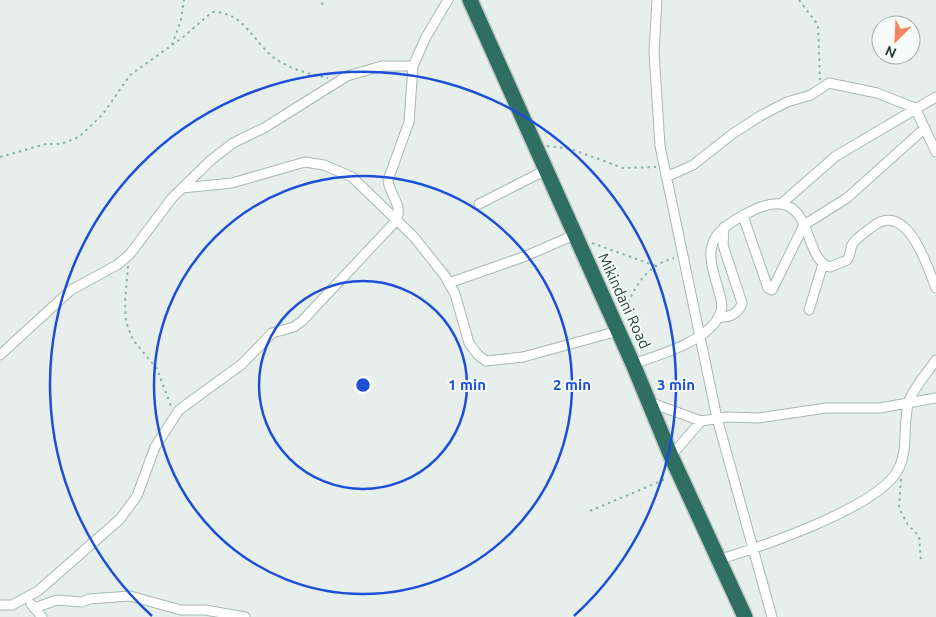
<svg xmlns="http://www.w3.org/2000/svg" width="936" height="617" font-family="Ubuntu,sans-serif">
<rect width="100%" height="100%" fill="#e6efeb"/>
<g fill="none" stroke-linecap="round" stroke-linejoin="round">
<g stroke="#a8b8b2" stroke-width="11">
<path id="street" d="M 657,0 L 654,52 L 660,146 L 717,418 L 772,617
M 666,177 L 693,165 L 731,135 L 760,116 L 787,102 L 811,95 L 829,83 L 877,93 L 915,108 L 936,152
M 182,188 L 232,183 L 305,162 L 324,165 L 352,177 L 414,237 L 445,276 L 455,294 L 469,343 L 478,355 L 486,361 L 523,357 L 618,331
M 479,204 L 546,170
M 781,204 L 836,156 L 936,97
M 743,216 L 768,288 L 772,290 L 804,225 L 847,198 L 925,128
M 449,283 L 526,256 L 574,235
M 809,310 L 823,264
M 718,317 C 728,318 739,314 742,303 L 723,245 L 724,227
M 0,355 L 71,290 L 117,265 L 130,254 L 172,198 L 211,160 L 233,143 L 264,128 L 347,76 L 382,66 L 413,66
M 633,364 C 659,355 709,341 720,314 C 724,305 720,297 718,288 C 706,250 706,236 742,216 C 753,210 768,202 781,204 C 812,208 806,261 830,267 L 847,260 C 851,254 850,250 852,245 C 855,239 867,231 872,227 C 907,199 927,266 936,288
M 649,402 L 701,421 L 727,417 L 759,418 L 826,408 L 880,408 L 936,398
M 671,456 L 701,421
M 718,560 C 760,547 881,507 899,468 C 909,447 902,424 909,401 C 914,387 928,372 936,360
M 31,604 L 42,617
M 0,605 L 12,605 L 38,591 L 120,519 L 137,496 L 155,447 L 179,410 L 242,364 L 272,333 L 294,327 L 302,321 L 395,222 C 405,206 389,195 388,180 L 409,122 L 413,66 L 426,37 L 448,0
M 34,608 L 57,600 L 82,602 L 89,599 L 130,596 L 181,610 L 205,610 L 245,617"/>
</g>
<g stroke="#c2cac8" stroke-width="18">
<path id="highway" d="M 470,0 L 633,364 L 671,456 L 745,617"/>
</g>
<path stroke="#86b3a5" stroke-width="2" stroke-dasharray="2.5 4" stroke-linecap="butt" d="M 799,0 L 818,25 L 820,80
M 322,5 L 323,0
M 172,45 L 181,20 L 184,0
M 547,146 L 571,149 L 623,168 L 656,167
M 0,157 L 46,144 L 61,144 L 79,137 L 103,114 L 130,75 L 182,38 L 212,12 C 243,11 253,41 273,57 C 289,69 309,74 328,78
M 592,243 L 656,266
M 128,266 L 125,303 L 126,322 L 133,340 L 157,369 L 171,406
M 624,315 C 633,288 645,266 674,258
M 901,479 L 899,508 L 908,525 L 919,536 L 921,561
M 590,511 L 668,478"/>
<use href="#street" stroke="#fff" stroke-width="9"/>
<use href="#highway" stroke="#2f6f62" stroke-width="15"/>
</g>
<g fill="none" stroke="#1d4ed8" stroke-width="2.5">
<circle cx="363" cy="385" r="104"/>
<circle cx="363" cy="385" r="209"/>
<path d="M152 616A313 313 0 1 1 574 616"/>
</g>
<g text-anchor="middle" stroke-width="4" stroke-linejoin="round" paint-order="stroke">
<g font-size="15" fill="#24423a" stroke="#f7fbf9">
<text transform="translate(624 301) rotate(65)" y="5">Mikindani Road</text>
</g>
</g>
<circle cx="363" cy="385" r="8" fill="#1d4ed8" stroke="#f7fbf9" stroke-width="2.5"/>
<g font-size="15" text-anchor="middle" font-weight="bold" fill="#1d4ed8" stroke="#f7fbf9" stroke-width="4" stroke-linejoin="round" paint-order="stroke">
<text x="467" y="390">1 min</text>
<text x="572" y="390">2 min</text>
<text x="676" y="390">3 min</text>
</g>
<g transform="translate(896 40) rotate(204)"><circle r="24" fill="#f7fbf9" stroke="#a3b1ad"/>
<path d="M0-4L9 19L0 12L-9 19Z" fill="#f4845f"/>
<text y="-8" font-size="14" font-weight="bold" text-anchor="middle" fill="#24423a">N</text>
</g>
</svg>
